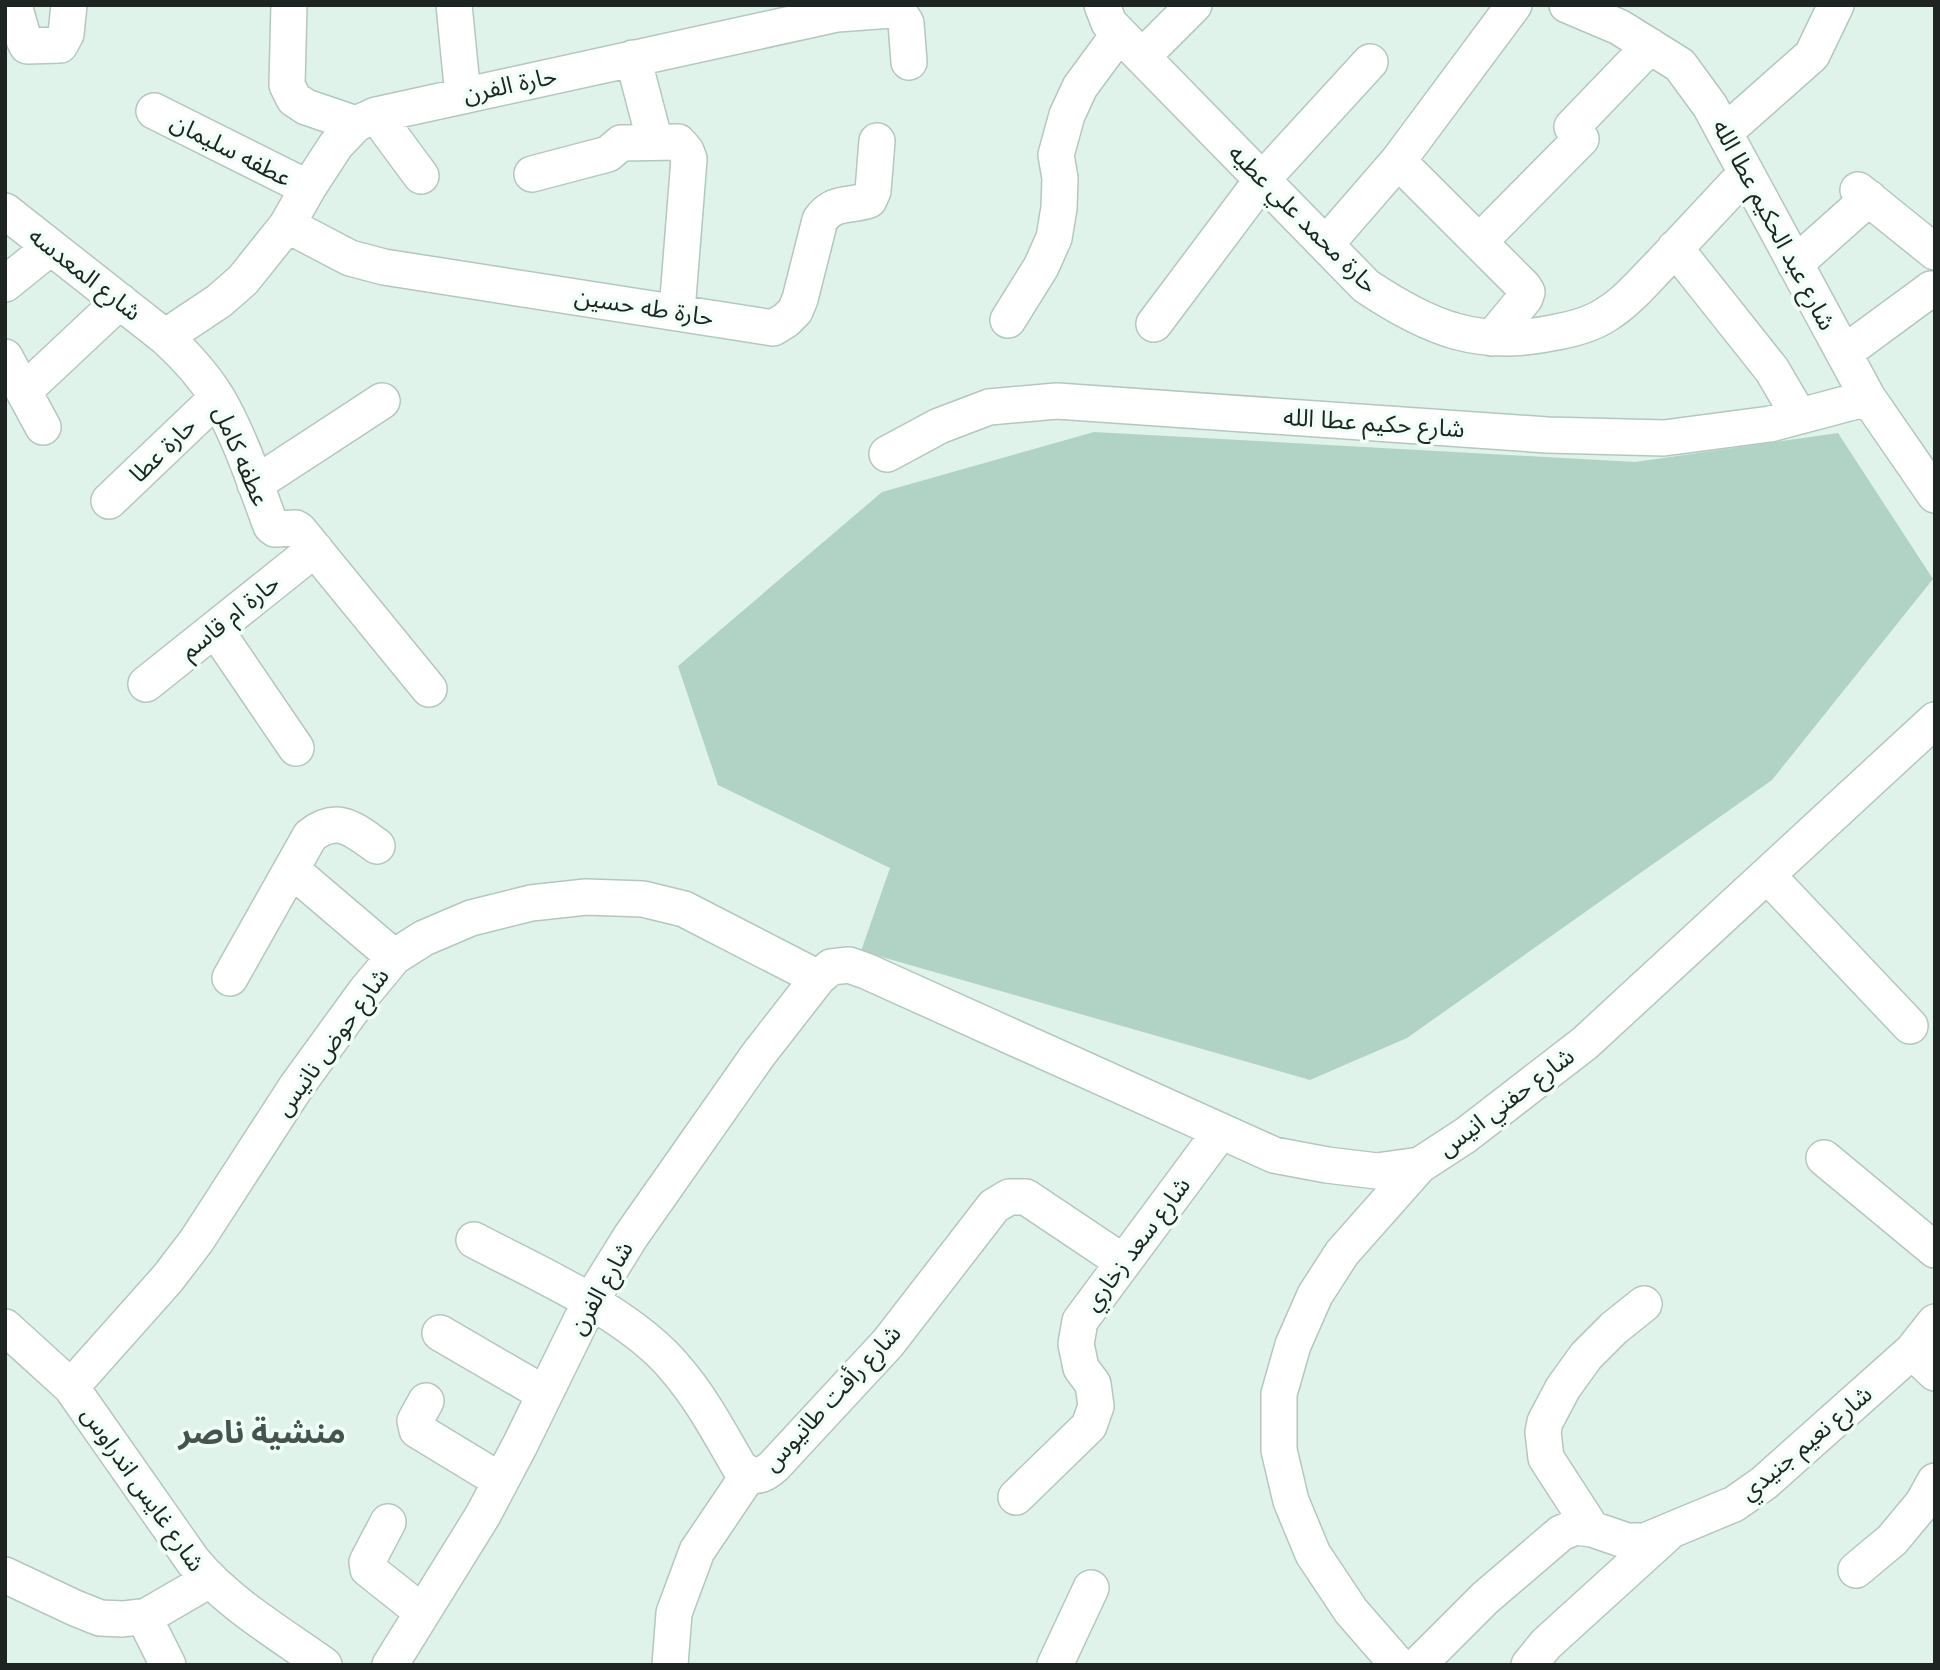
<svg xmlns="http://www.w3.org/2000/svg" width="1940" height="1670" font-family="Poppins,'Noto Sans Arabic',sans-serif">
<rect width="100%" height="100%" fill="#e0f3eb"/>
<path fill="#b0d3c5" d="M 1094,432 L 1635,462 L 1838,433 L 1933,579 L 1772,780 L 1407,1038 L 1310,1080 L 861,951 L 890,868 L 718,785 L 678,666 L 882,492 Z"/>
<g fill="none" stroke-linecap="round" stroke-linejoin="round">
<g stroke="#b4c7bf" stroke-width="38">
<path id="minor" d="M 14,5 L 24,40 L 27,46 L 60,45 L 66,34 L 69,5
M 289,5 L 287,85 L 294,99 L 306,107 L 356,124
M 454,5 L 463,96
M 1102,5 L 1109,23 L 1366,286 C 1430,329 1480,349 1557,332 C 1573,329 1594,323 1607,314 C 1628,301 1645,280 1662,263 C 1690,233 1718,203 1746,173
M 1567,5 L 1619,27 L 1680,65 L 1710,106 L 1868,398 L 1935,495
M 1142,57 L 1194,5
M 633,58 L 655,142
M 154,111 L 308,188
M 376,115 L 421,176
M 1725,132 L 1812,55 L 1836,5
M 1398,161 L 1524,287 L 1527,292 L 1525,298 L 1492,338
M 532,174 L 608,154 L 621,143 L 678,142 L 686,151 L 689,159 L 677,311
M 1858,190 L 1935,252
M 5,211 L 165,337 C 185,355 204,376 218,399 C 241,439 255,483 271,526 L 275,529 L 296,528 L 299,530 L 429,689
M 287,225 L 350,258 L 384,267 L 773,328 L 786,320 L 795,311 L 800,299 L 820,220 C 834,200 849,207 869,200 L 873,191 L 877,141
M 1479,242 L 1581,139 L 1572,127 L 1650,46
M 1326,244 L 1398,161 L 1514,5
M 1675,248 L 1772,370 L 1799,416
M 1795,264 L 1869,198
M 5,284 L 51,247
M 1008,320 L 1041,267 L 1054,238 L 1059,208 L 1060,178 L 1056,155 L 1067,115 L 1080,87 L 1119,34
M 1154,324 L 1262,180 L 1370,62
M 165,337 L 219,301 L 243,280 L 287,225 L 308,188 L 336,145 L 356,124 L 376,115 L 837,14 L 892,10 L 901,15 L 906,23 L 909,62
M 1844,353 L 1931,289
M 5,357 L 43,427
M 24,391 L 120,301
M 887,454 L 939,426 L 989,407 L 1057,401 L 1547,435 L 1664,438 L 1770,424 L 1868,398
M 255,484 L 382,401
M 109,501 L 217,398
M 215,629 L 296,748
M 146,684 L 315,549
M 292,870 L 394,957
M 1767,875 L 1910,1026
M 230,978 L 310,836 C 337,814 353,829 377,846
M 1824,1158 L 1935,1250
M 474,1240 C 538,1274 630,1313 676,1369 C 702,1399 720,1434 740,1468 C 754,1478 761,1478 774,1466 L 888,1343 L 994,1206 L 1009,1197 L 1026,1197 L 1123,1262
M 5,1327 L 71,1387 L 193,1561 C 229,1604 279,1633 324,1665
M 440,1333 L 545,1394
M 1912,1351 L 1935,1373
M 71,1387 L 168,1278 L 197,1240 L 296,1087 L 365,992 L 394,957 L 424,938 L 471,918 L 531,903 L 586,897 L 643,899 L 684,909 L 818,978
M 426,1401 L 415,1421 L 417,1430 L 501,1481
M 1016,1497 L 1089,1426 L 1096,1406 L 1093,1384 L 1081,1368 L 1076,1344 L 1080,1321 L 1221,1131
M 388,1522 L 367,1562 L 368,1569 L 422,1612
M 1592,1529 L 1546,1458 L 1543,1432 L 1545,1422 L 1563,1388 L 1586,1356 L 1614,1328 L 1644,1304
M 1856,1570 L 1892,1540 L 1922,1504 L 1935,1481
M 5,1575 L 75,1608 L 100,1618 L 123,1619 L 147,1616 L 209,1580
M 147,1616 L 150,1629 L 168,1665
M 390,1665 L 483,1515 L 520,1445 L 590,1302 L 631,1236 L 758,1055 L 818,978 L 831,967 L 849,965 L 866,971 L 1274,1155 L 1327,1165 L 1377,1171 L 1420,1165 L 1466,1135 L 1585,1043 L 1935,720
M 670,1665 L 674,1613 L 697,1551 L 749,1474
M 1055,1665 L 1091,1588
M 1398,1665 L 1351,1611 L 1313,1554 L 1291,1501 L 1279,1450 L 1279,1394 L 1293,1345 L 1315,1295 L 1342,1253 L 1420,1165
M 1418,1665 L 1485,1598 L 1561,1533 L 1575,1527 L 1592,1529 L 1627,1541 L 1645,1541 L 1734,1504 L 1764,1483 L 1912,1351 L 1935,1322
M 1529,1665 L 1546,1644 L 1667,1534"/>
</g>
<use href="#minor" stroke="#fff" stroke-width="35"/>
</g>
<g text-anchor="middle" stroke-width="7" stroke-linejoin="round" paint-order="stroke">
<g font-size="24" fill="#1d2421" stroke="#f0fff8">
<text transform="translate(510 85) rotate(-12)" y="8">حارة الفرن</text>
<text transform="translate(231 150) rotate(27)" y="8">عطفه سليمان</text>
<text transform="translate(1303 219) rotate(45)" y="8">حارة محمد علي عطيه</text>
<text transform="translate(1774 225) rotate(62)" y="8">شارع عبد الحكيم عطا الله</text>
<text transform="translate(85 274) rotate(38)" y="8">شارع المعدسه</text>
<text transform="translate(644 307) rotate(9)" y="8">حارة طه حسين</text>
<text transform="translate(1374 423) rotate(4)" y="8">شارع حكيم عطا الله</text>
<text transform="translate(163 450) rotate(-44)" y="8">حارة عطا</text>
<text transform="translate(241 456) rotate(67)" y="8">عطفه كامل</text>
<text transform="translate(230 617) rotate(-39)" y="8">حارة ام قاسم</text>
<text transform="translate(332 1042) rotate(-54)" y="8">شارع حوض نانيس</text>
<text transform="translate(1506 1102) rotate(-37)" y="8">شارع حفني انيس</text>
<text transform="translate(1137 1244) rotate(-53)" y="8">شارع سعد زخاري</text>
<text transform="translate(601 1288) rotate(-60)" y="8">شارع الفرن</text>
<text transform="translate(832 1398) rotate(-47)" y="8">شارع رأفت طانيوس</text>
<text transform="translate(1806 1443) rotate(-40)" y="8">شارع نعيم جنيدي</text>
<text transform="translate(143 1489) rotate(55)" y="8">شارع غايس اندراوس</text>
</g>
<g font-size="32" font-weight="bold" fill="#44544e" stroke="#f0fff8">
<text x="262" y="1443">منشية ناصر</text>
</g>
</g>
<rect width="1940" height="1670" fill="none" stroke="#1d2421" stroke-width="14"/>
</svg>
